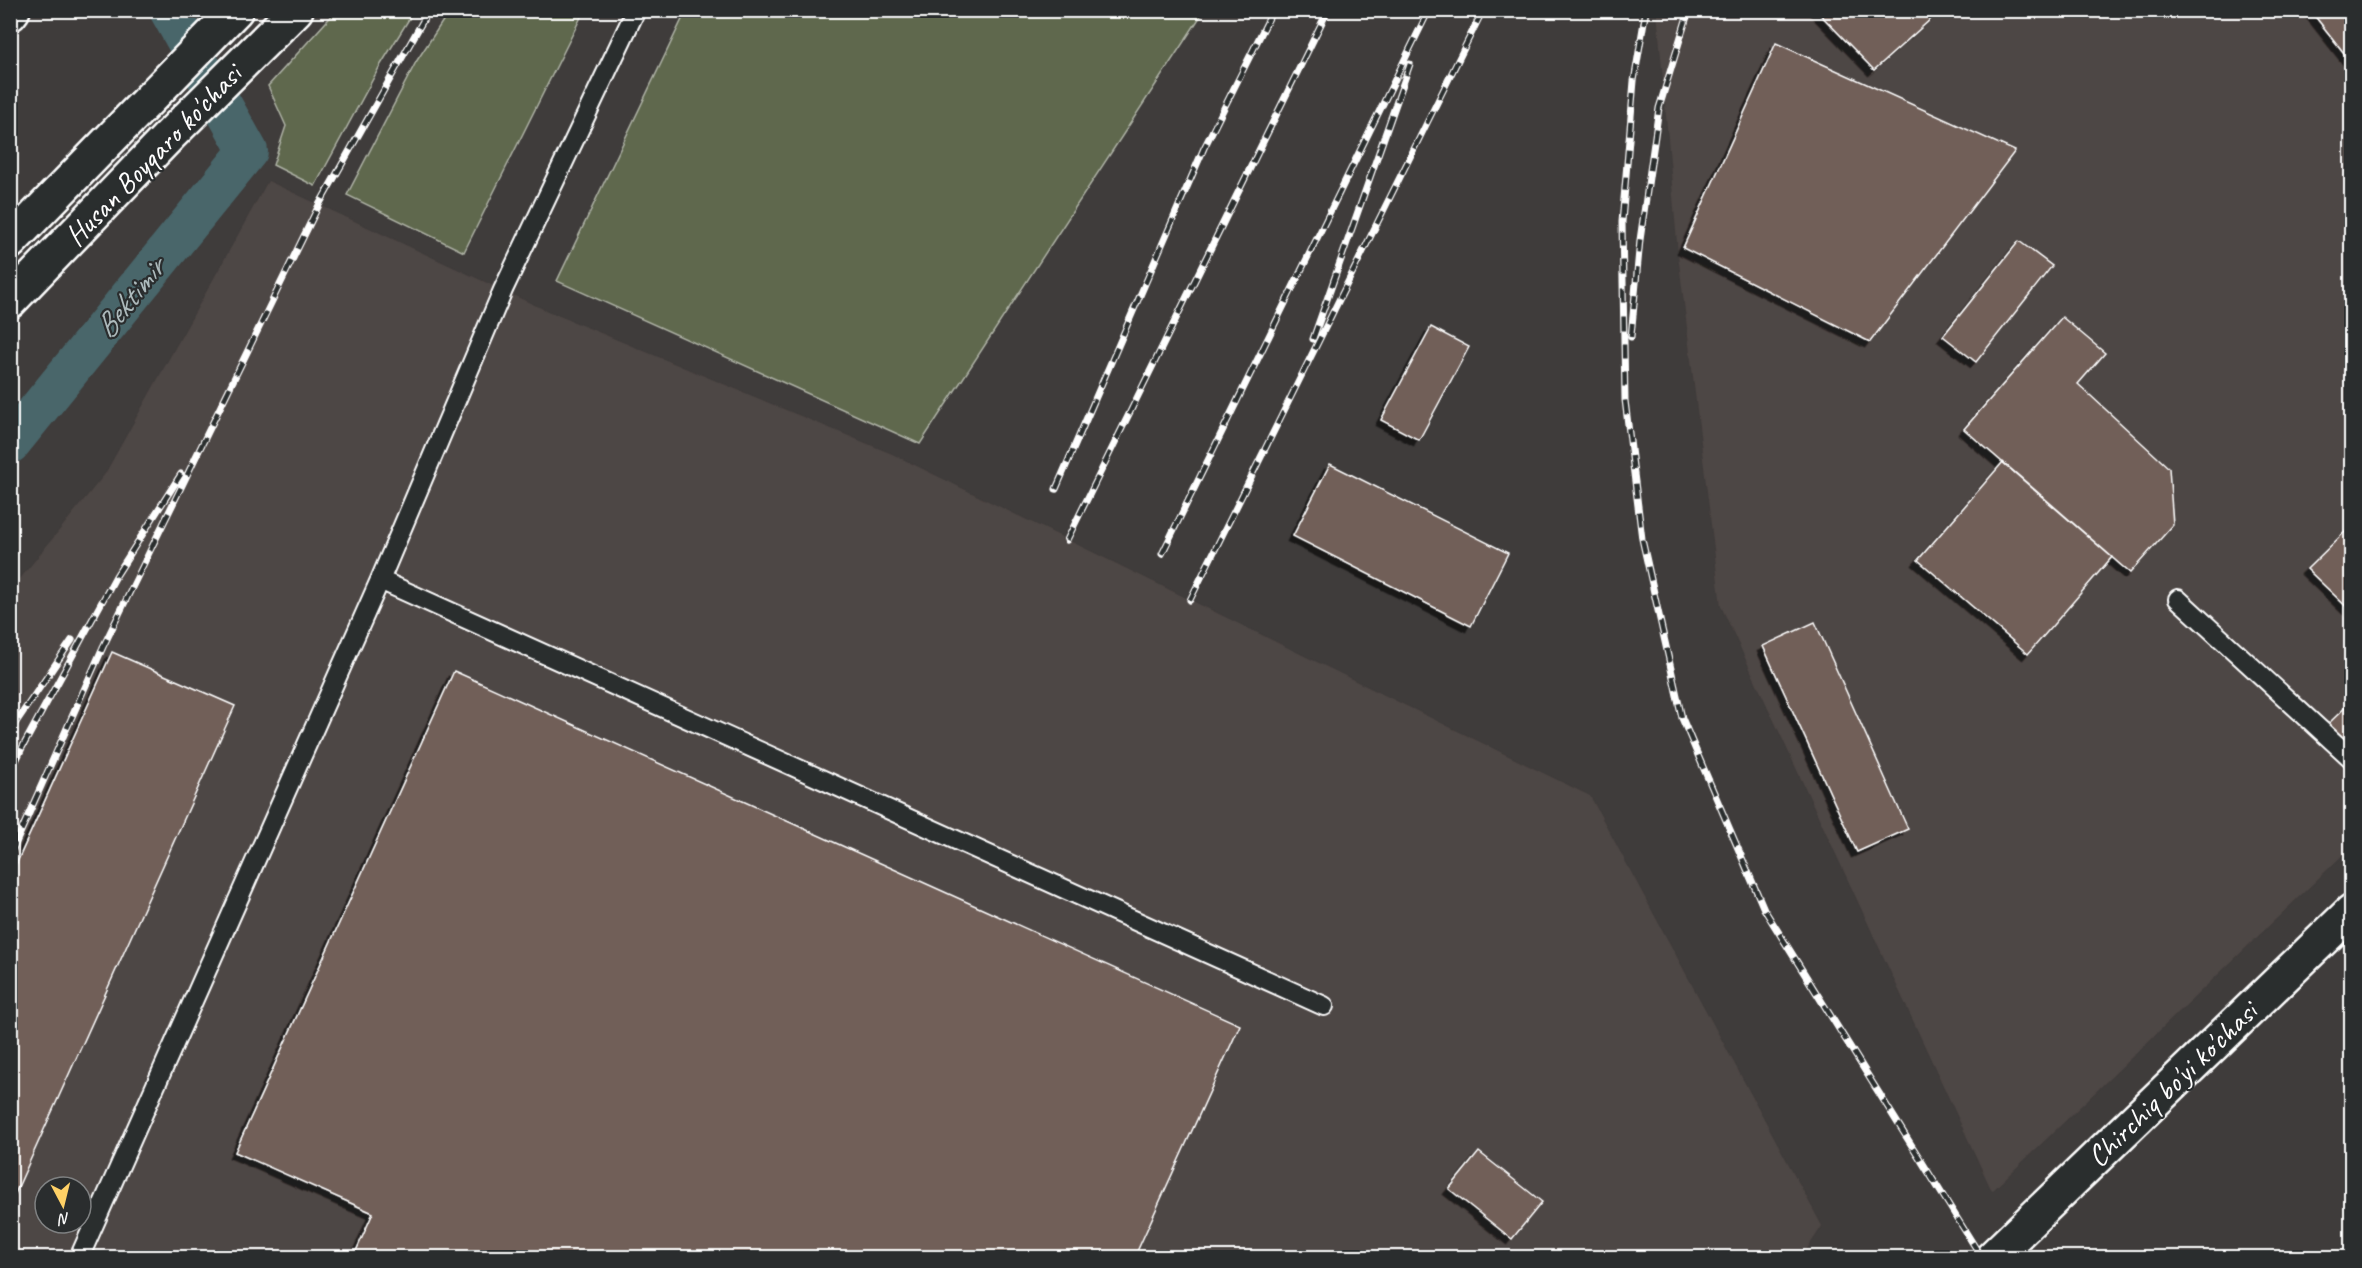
<svg xmlns="http://www.w3.org/2000/svg" width="2362" height="1268" font-family="Caveat,sans-serif">
<defs>
<filter id="shadow"><feDropShadow dx="-5.5" dy="5.5" stdDeviation="0" flood-color="#0009"/></filter>
</defs>
<rect width="100%" height="100%" fill="#3f3c3b"/>
<filter id="ink" filterUnits="userSpaceOnUse"><feTurbulence type="fractalNoise" baseFrequency=".0167" numOctaves="2"/><feDisplacementMap in="SourceGraphic" scale="12" xChannelSelector="R" yChannelSelector="G"/><feConvolveMatrix kernelMatrix="1 2 1 2 8 2 1 2 1" color-interpolation-filters="sRGB"/></filter>
<g filter="url(#ink)">
<path fill="#4e4644" fill-rule="evenodd" d="M 1657,11 L 2351,11 L 2351,847 L 1992,1191 L 1721,606 L 1678,254 Z
M 268,181 L 545,310 L 892,454 L 1590,796 L 1822,1226 L 1801,1258 L 11,1258 L 11,590 L 105,474 ZM 45,1187 L 81,1187 L 81,1223 L 45,1223 Z"/>
<path fill="#5f674e" stroke="#afb3a6" stroke-width="1.5" d="M 450,10 L 584,11 L 464,252 L 347,195 L 416,62 Z
M 336,11 L 414,11 L 380,66 L 315,186 L 273,165 L 286,126 L 268,86 Z
M 686,11 L 686,10 L 1204,11 L 920,444 L 557,281 Z"/>
<g fill="none" stroke-linecap="round" stroke-linejoin="round">
<path stroke="#48666b" stroke-width="40" d="M 10,444 L 248,151 L 169,10"/>
</g>
<path fill="#715f59" stroke="#fff" stroke-width="1.5" filter="url(#shadow)" d="M 1816,10 L 1941,10 L 1874,70 Z
M 2310,10 L 2352,10 L 2352,63 Z
M 1776,43 L 2015,151 L 1870,342 L 1683,248 Z
M 2019,241 L 2052,266 L 1976,362 L 1943,336 Z
M 2062,317 L 2105,353 L 2078,384 L 2169,468 L 2173,525 L 2130,573 L 1964,429 Z
M 1431,327 L 1469,347 L 1419,440 L 1381,420 Z
M 2003,462 L 2112,557 L 2028,654 L 1918,560 Z
M 1330,464 L 1508,553 L 1471,626 L 1293,536 Z
M 2349,528 L 2352,530 L 2352,612 L 2307,569 Z
M 1815,622 L 1908,829 L 1857,852 L 1763,646 Z
M 112,652 L 235,706 L 10,1205 L 10,878 Z
M 454,671 L 1240,1025 L 1134,1258 L 353,1258 L 373,1213 L 235,1152 Z
M 2352,701 L 2352,747 L 2328,724 Z
M 1479,1152 L 1542,1202 L 1512,1239 L 1449,1189 Z"/>
<g fill="none" stroke-linecap="round" stroke-linejoin="round">
<g stroke="#fff" stroke-width="22">
<path id="service" d="M 380,580 L 1324,1006
M 2178,599 L 2352,759
M 79,1258 L 380,580 L 503,290 L 636,10"/>
</g>
<g stroke="#fff" stroke-width="38">
<path id="minor" d="M 10,14 L 13,10
M 1992,1258 L 2352,911"/>
</g>
<g stroke="#fff" stroke-width="38">
<path id="secondary" d="M 10,242 L 236,10
M 10,301 L 170,135 L 296,10"/>
</g>
<use href="#service" stroke="#2a2d2e" stroke-width="18"/>
<use href="#minor" stroke="#2a2d2e" stroke-width="33"/>
<use href="#secondary" stroke="#2a2d2e" stroke-width="33"/>
<g stroke="#fff" stroke-width="7">
<path id="rail" d="M 1646,10 L 1634,81 L 1622,222 L 1625,400 L 1642,539 L 1682,718 L 1764,909 L 1982,1258
M 1631,337 L 1640,240 L 1659,108 L 1689,10
M 1313,339 L 1410,64
M 1056,489 L 1204,148 L 1273,10
M 1067,540 L 1328,10
M 1162,554 L 1429,10
M 1190,600 L 1483,10
M 10,731 L 72,640
M 10,774 L 22,748 L 116,576 L 181,474
M 10,856 L 103,647 L 319,205 L 429,10"/>
</g>
<use href="#rail" stroke="#2a2d2e" stroke-width="4.5" stroke-dasharray="14" stroke-linecap="butt"/>
</g>
</g>
<g text-anchor="middle" stroke-width="4.5" stroke-linejoin="round" paint-order="stroke">
<g font-size="30" fill="#fff" stroke="#2a2d2e">
<text transform="translate(153 155) rotate(-46)" y="10">Husan Boyqaro ko'chasi</text>
<text transform="translate(2172 1084) rotate(-44)" y="10">Chirchiq bo'yi ko'chasi</text>
</g>
<g font-size="32" font-style="italic" fill="#adbabc" stroke="#2a2d2e">
<text transform="translate(129 298) rotate(-51)" y="11">Bektimir</text>
</g>
</g>
<rect width="2362" height="1268" fill="none" stroke="#2a2d2e" stroke-width="36"/>
<rect x="18" y="18" width="2326" height="1232" fill="none" stroke="#fff" stroke-width="2" filter="url(#ink)"/>
<g transform="translate(63 1205) rotate(173)"><circle r="28" fill="#2a2d2e" stroke="#7f8182" stroke-width="1.5"/>
<path d="M0-4.5L10 22L0 15L-10 22Z" fill="#ffd166"/>
<text y="-9" font-size="16" font-weight="bold" text-anchor="middle" fill="#ffffff">N</text>
</g>
</svg>
